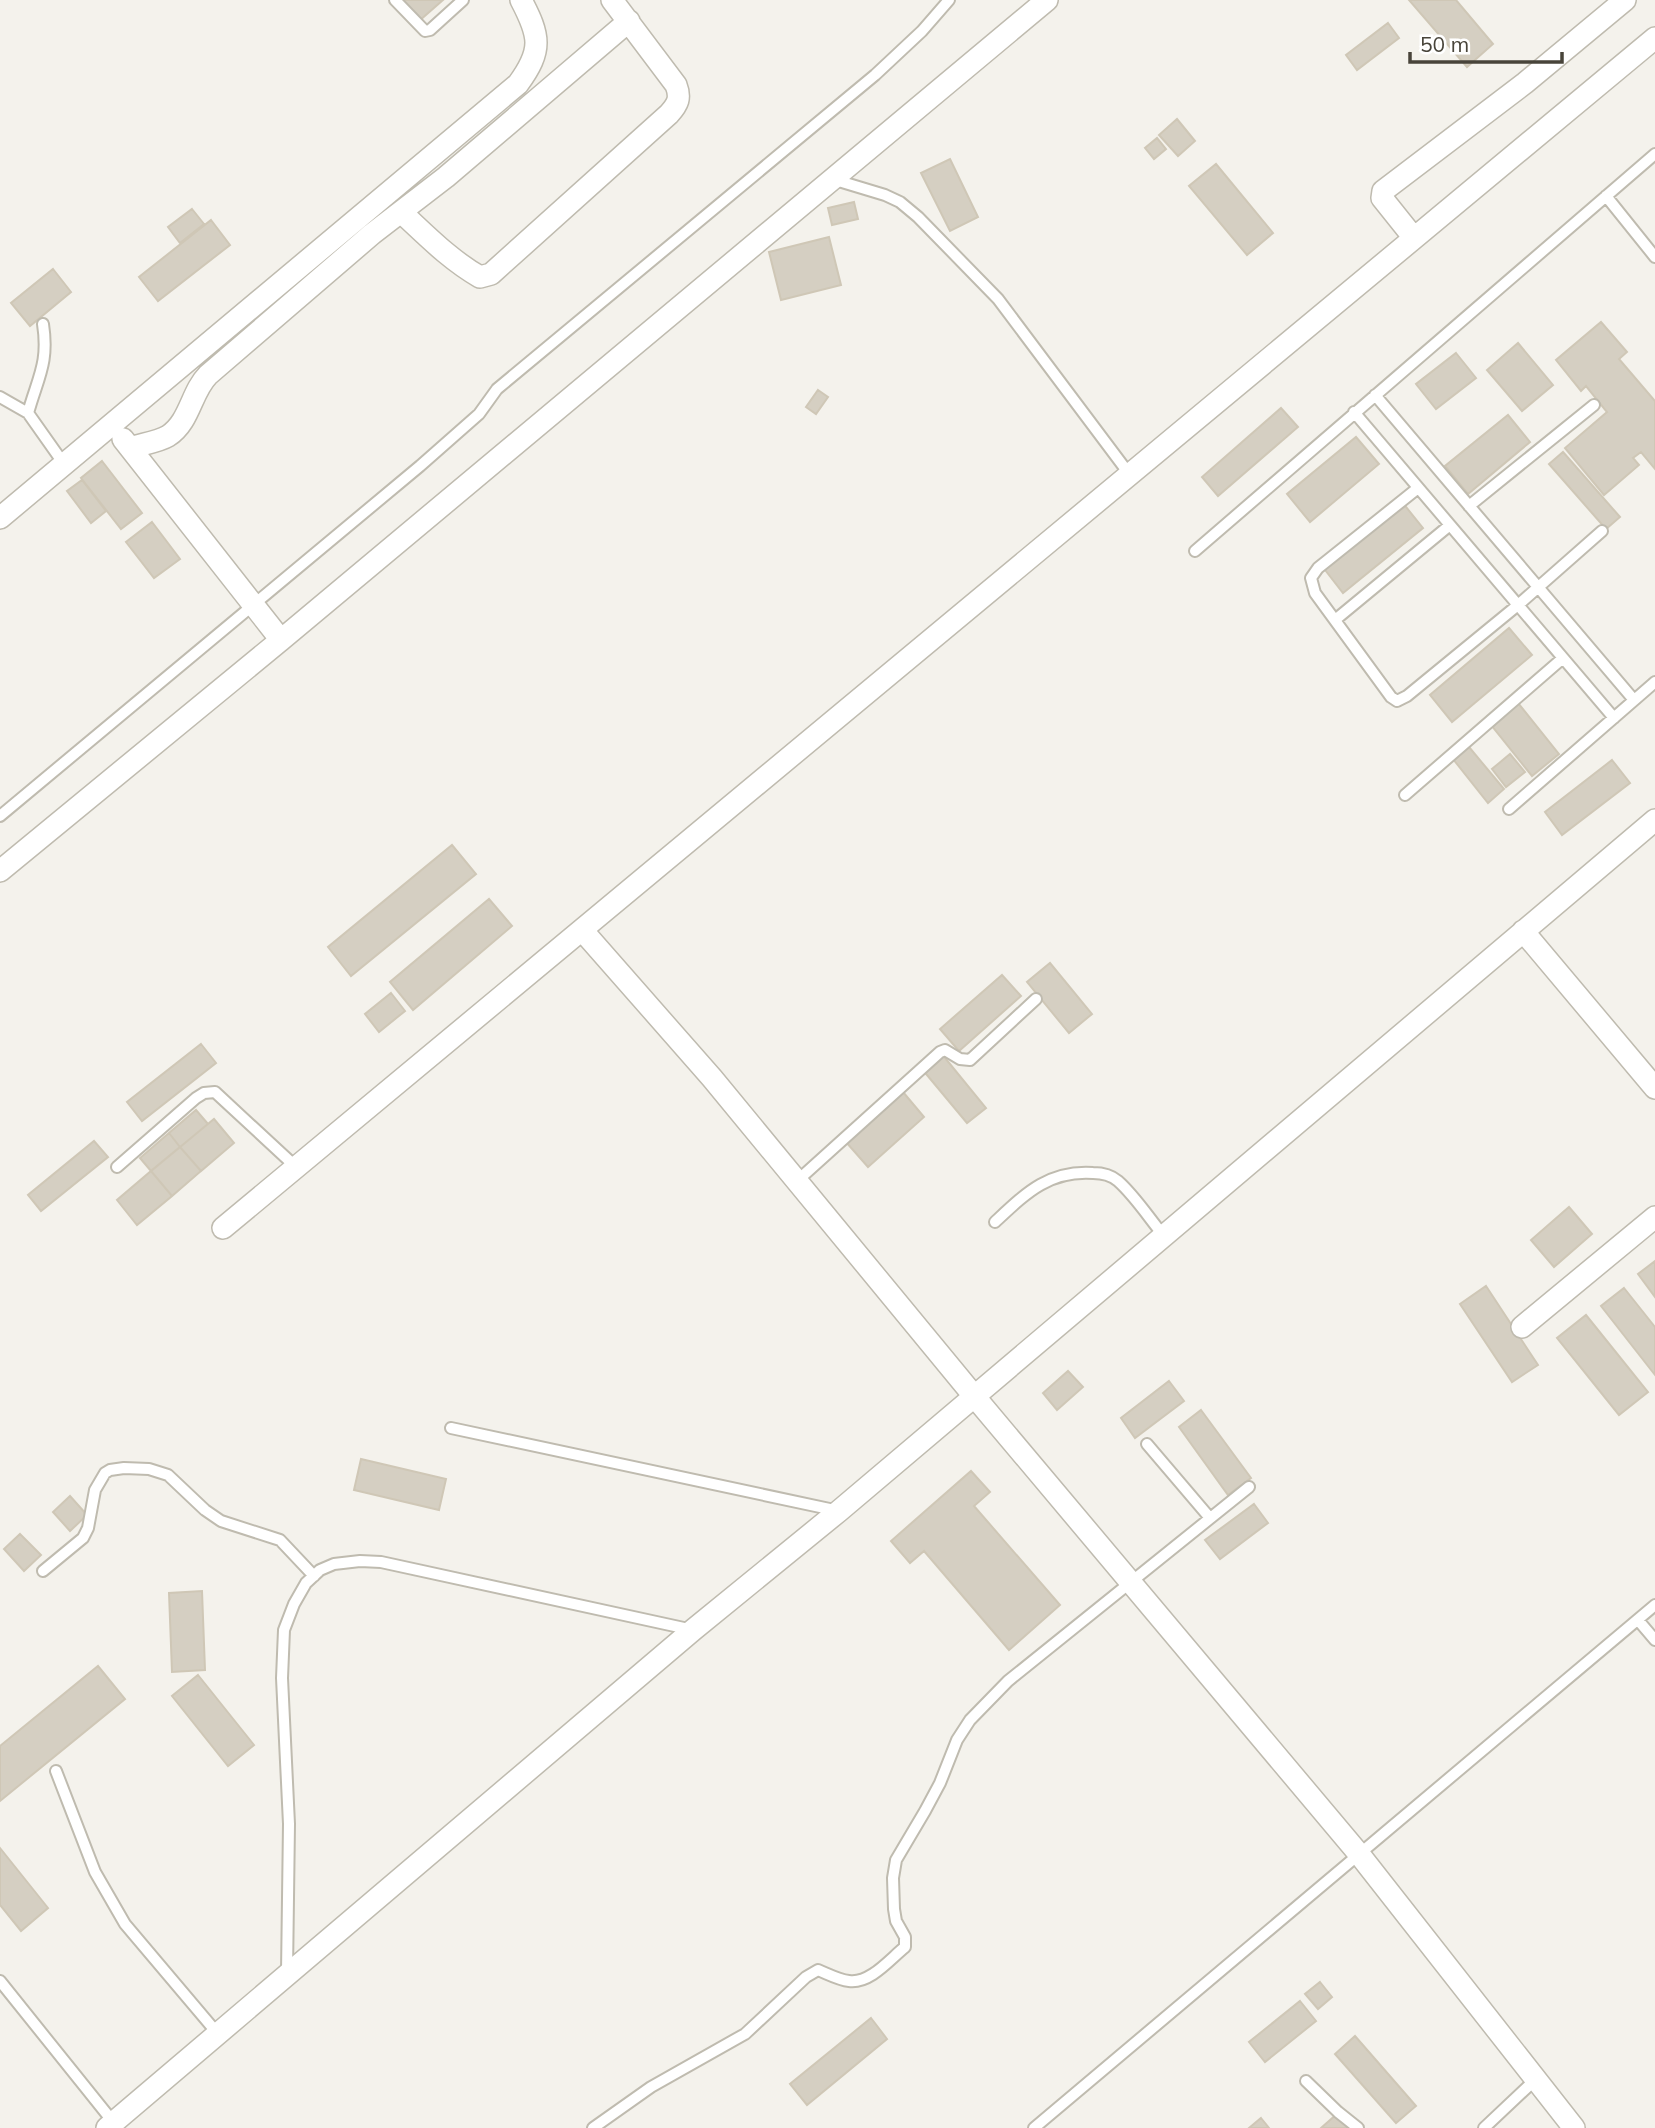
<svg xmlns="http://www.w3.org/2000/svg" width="1655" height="2128" font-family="Mulish,sans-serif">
<rect width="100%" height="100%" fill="#f4f2ec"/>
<path fill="#d5cfc2" stroke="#cfc7b6" stroke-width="2" d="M 401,0 L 443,0 L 419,21 Z
M 1409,0 L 1456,0 L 1493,44 L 1467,67 Z
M 1388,23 L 1399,38 L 1357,70 L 1346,55 Z
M 1177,119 L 1195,141 L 1178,156 L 1159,135 Z
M 1157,138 L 1166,149 L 1154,159 L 1145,148 Z
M 950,159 L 978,217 L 950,231 L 921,173 Z
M 1216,164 L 1273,233 L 1247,255 L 1189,186 Z
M 854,202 L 858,219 L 832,225 L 828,208 Z
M 192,209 L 204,224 L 180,243 L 168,227 Z
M 211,220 L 230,245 L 158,301 L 139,277 Z
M 829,237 L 841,285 L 781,300 L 769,252 Z
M 53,269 L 71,292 L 30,326 L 11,303 Z
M 1601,322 L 1627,352 L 1619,359 L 1655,401 L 1655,469 L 1641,452 L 1633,458 L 1639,465 L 1604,495 L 1565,448 L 1607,412 L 1586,386 L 1581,391 L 1556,360 Z
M 1518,343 L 1553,385 L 1522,411 L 1487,370 Z
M 1456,353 L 1476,378 L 1436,409 L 1416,384 Z
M 818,390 L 828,397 L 816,414 L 806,407 Z
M 1281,408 L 1298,427 L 1218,496 L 1202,477 Z
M 1508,415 L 1530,442 L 1468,494 L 1445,466 Z
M 1356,437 L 1379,464 L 1310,522 L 1287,494 Z
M 1563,452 L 1620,517 L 1606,529 L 1549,464 Z
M 102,461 L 142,513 L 121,529 L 81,478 Z
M 82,480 L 106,511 L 91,523 L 67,491 Z
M 1402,502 L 1423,528 L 1343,593 L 1322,566 Z
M 152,522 L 180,559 L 154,578 L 126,542 Z
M 1509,628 L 1532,655 L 1452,722 L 1430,695 Z
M 1518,703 L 1559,754 L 1532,776 L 1491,725 Z
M 1469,747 L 1504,789 L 1488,803 L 1453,759 Z
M 1510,754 L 1525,772 L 1506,787 L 1492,769 Z
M 1612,760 L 1630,783 L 1562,835 L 1545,812 Z
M 452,845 L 476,874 L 351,976 L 328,947 Z
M 489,899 L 512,926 L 413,1010 L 390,982 Z
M 1050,963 L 1092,1014 L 1069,1033 L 1027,982 Z
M 1002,975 L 1021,996 L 959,1051 L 940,1029 Z
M 391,993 L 405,1011 L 379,1032 L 365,1014 Z
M 201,1044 L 216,1063 L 142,1121 L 127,1102 Z
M 941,1053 L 986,1108 L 967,1123 L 922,1069 Z
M 903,1092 L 924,1117 L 868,1167 L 846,1142 Z
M 196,1110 L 208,1124 L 180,1147 L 169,1133 Z
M 214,1119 L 234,1143 L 201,1171 L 180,1147 Z
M 169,1133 L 180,1147 L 151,1171 L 140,1158 Z
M 94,1141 L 108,1157 L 41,1211 L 28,1195 Z
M 180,1147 L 201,1171 L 172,1196 L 151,1171 Z
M 151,1171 L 172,1196 L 137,1225 L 117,1200 Z
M 1569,1207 L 1592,1234 L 1554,1267 L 1531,1240 Z
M 1655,1261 L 1655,1297 L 1638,1274 Z
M 1486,1286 L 1538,1365 L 1512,1382 L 1460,1304 Z
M 1624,1288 L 1655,1327 L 1655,1375 L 1601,1306 Z
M 1586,1315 L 1648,1392 L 1619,1415 L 1557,1338 Z
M 1068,1371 L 1083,1387 L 1057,1410 L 1043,1393 Z
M 1169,1381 L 1184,1401 L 1135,1438 L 1121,1418 Z
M 1201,1410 L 1251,1478 L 1228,1495 L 1179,1427 Z
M 361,1459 L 446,1479 L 439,1510 L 354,1490 Z
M 971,1471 L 990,1492 L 974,1506 L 1060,1605 L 1009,1650 L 924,1551 L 910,1563 L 891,1541 Z
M 70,1496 L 87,1515 L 70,1531 L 53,1512 Z
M 1254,1504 L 1268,1523 L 1220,1559 L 1205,1540 Z
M 20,1534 L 41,1555 L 24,1571 L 4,1549 Z
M 202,1591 L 205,1670 L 172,1672 L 169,1593 Z
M 98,1666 L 125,1699 L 0,1801 L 0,1746 Z
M 198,1675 L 254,1745 L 228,1766 L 172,1696 Z
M 0,1848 L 48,1908 L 21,1931 L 0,1905 Z
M 1320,1982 L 1332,1997 L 1318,2009 L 1305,1994 Z
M 1300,2001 L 1316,2021 L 1265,2062 L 1249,2042 Z
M 871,2018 L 887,2039 L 807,2105 L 790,2084 Z
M 1355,2036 L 1416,2106 L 1396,2123 L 1335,2054 Z
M 1338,2113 L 1351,2128 L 1321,2128 Z
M 1261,2118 L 1269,2128 L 1249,2128 Z"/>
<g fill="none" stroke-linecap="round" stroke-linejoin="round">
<g stroke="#bfbbaf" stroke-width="14">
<path id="service" d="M 395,0 L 425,31 L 430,30 L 463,0
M 832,179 L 885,195 L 900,202 L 918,217 L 998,299 L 1130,475
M 1606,196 L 1655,257
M 1375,395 L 1634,700
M 0,397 L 28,413 L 64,464
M 1354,412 L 1614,718
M 28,413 C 38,377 49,363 43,324
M 1418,488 L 1318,568 L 1311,578 L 1315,593 L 1391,697 L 1397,701 L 1407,696 L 1518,605 L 1602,531
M 1469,506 L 1594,405
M 1195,551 L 1655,154
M 1335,620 L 1450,525
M 1405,795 L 1563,658
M 1509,809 L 1655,682
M 0,816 L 420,466 L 479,414 L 497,389 L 875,75 L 922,31 L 949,0
M 117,1167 L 196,1098 L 204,1093 L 215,1092 L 296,1167
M 797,1181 L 940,1052 L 945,1050 L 960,1059 L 970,1060 L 1036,999
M 995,1222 C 1026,1193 1049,1170 1093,1173 C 1103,1173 1111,1175 1118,1181 C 1135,1196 1149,1218 1164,1236
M 451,1428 L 839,1511
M 1147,1444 L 1210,1518
M 43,1571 L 83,1538 L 88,1528 L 95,1490 L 105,1473 L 110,1470 L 124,1468 L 149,1469 L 168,1475 L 205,1510 L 221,1521 L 280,1540 L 314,1576
M 1638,1620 L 1655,1640
M 56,1771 L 95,1872 L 125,1924 L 218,2034
M 287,1972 L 289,1824 L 282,1678 L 284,1630 L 294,1604 L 306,1583 L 320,1570 L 334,1564 L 360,1561 L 381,1562 L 693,1630
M 0,1981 L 114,2123
M 1306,2081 L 1338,2112 L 1358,2128
M 593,2128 L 651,2087 L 745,2034 L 806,1977 L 818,1970 C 828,1974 839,1980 849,1981 C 870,1984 890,1959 905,1947 L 905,1937 L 896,1921 L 894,1909 L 893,1878 L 896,1860 L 925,1811 L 940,1783 L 957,1740 L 970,1720 L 1008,1681 L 1249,1487
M 1034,2128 L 1655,1605
M 1484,2128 L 1535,2080"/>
</g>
<g stroke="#bfbbaf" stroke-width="24">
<path id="minor" d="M 401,212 C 426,235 450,260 480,277 L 491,274 L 669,114 C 678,104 681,98 676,85 L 612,0
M 1414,238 L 1382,198 L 1383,191 L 1525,83 L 1625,0
M 123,439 L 281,640
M 130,448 C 142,444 158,442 168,436 C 190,422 191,392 208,375 L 372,234 L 446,177 L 629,21
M 0,518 L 518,84 C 543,50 540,36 521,0
M 0,871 L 281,640 L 1047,0
M 582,930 L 712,1078 L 974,1396 L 1359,1854 L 1574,2128
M 1523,931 L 1655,1088
M 223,1228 L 1655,38
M 1522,1327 L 1655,1217
M 107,2128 L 693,1630 L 839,1511 L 1655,820"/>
</g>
<use href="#service" stroke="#fff" stroke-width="10"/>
<use href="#minor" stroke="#fff" stroke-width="21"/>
</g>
<path d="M1410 52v10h152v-10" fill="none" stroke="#48443a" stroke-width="3.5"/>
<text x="1420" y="52" font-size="21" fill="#48443a" stroke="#ffffff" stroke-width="5" paint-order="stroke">50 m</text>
</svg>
